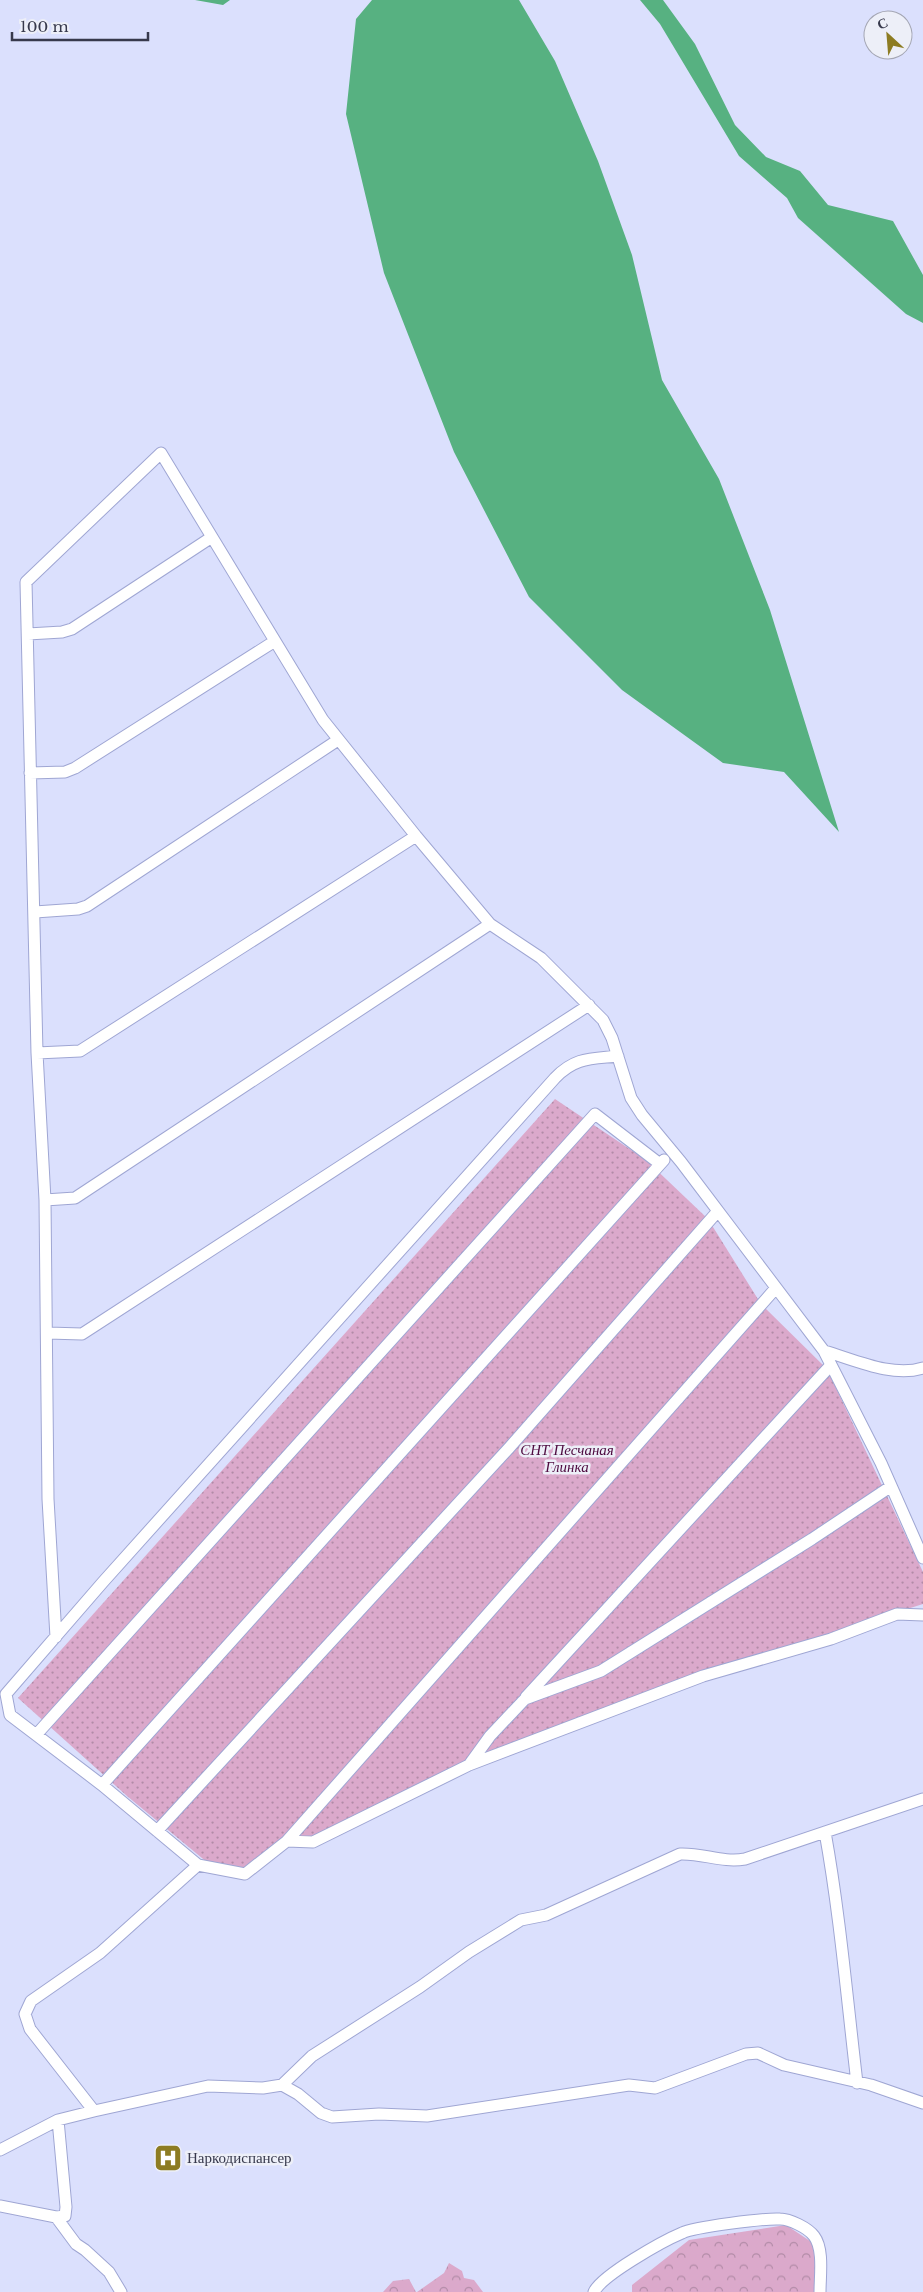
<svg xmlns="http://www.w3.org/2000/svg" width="923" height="2292" font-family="'Libre Baskerville',serif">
<defs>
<pattern id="green-dots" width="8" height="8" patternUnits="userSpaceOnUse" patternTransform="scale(1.25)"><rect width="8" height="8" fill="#dba9cb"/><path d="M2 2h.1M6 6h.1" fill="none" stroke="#b28ba7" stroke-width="1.8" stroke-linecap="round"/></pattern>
<pattern id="forest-crowns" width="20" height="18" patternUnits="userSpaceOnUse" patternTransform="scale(1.25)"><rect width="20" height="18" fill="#dba9cb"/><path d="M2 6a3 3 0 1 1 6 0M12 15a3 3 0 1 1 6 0" fill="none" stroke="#b28ba7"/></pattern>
</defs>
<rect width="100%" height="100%" fill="#dbe0fd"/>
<path fill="url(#green-dots)" d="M 555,1099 L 646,1160 L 708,1219 L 761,1304 L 827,1369 L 923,1572 L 923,1604 L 701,1674 L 465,1763 L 311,1840 L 284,1837 L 243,1870 L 208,1863 L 127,1796 L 18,1698 Z"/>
<path fill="url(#forest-crowns)" d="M 786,2225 L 816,2245 L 817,2292 L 632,2292 L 632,2285 L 689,2240 Z
M 449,2263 L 462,2271 L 464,2278 L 474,2280 L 483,2292 L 417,2292 L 444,2273 Z
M 409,2279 L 416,2292 L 383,2292 L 393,2281 Z"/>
<path fill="#57b181" d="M 195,0 L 230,0 L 223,5 Z
M 372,0 L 519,0 L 555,61 L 598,161 L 632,255 L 662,380 L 719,479 L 770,610 L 839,832 L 784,772 L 723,763 L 622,690 L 529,597 L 454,452 L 384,273 L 346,114 L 356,19 Z
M 640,0 L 663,0 L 695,44 L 735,125 L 766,157 L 800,171 L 828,205 L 893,221 L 923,275 L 923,323 L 906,314 L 798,218 L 787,198 L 739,156 L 660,24 Z"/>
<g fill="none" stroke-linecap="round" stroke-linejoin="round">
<g stroke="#9fa6d3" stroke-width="13">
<path id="street" d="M 28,634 L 62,632 L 72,629 L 212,537
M 30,773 L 65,772 L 75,768 L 275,641
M 35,912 L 78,909 L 87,906 L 338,740
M 37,1053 L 80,1051 L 416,836
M 618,1056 C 591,1059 575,1057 555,1078 L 103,1582 L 6,1694 L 10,1715 L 102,1785 L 198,1865 L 245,1874 L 287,1841 L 313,1842 L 469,1765 L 490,1736 L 525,1699 L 601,1671 L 812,1539 L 890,1487
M 45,1200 L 75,1198 L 490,924
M 48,1333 L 82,1334 L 589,1005
M 824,1351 C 853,1359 892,1378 923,1368
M 56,1637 L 48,1499 L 45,1200 L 37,1053 L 26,582 L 161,453 L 323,720 L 416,836 L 490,924 L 541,958 L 603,1020 L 612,1038 L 631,1098 L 642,1115 L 681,1162 L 824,1351 L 881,1463 L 923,1558
M 526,1697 L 831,1365
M 36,1735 L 595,1114 L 660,1164
M 469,1765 L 703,1676 L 831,1639 L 897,1614 L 923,1615
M 102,1785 L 664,1160
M 157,1831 L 509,1448 L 718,1211
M 825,1832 C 840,1915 847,1999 857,2083
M 287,1841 L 775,1289
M 282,2085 L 298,2094 L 321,2113 L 332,2117 L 379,2114 L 427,2116 L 629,2085 L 655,2088 L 746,2054 L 758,2053 L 784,2065 L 871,2085 L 923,2103
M 94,2111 L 30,2029 L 25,2014 L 31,2001 L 100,1953 L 198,1865
M 0,2150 L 58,2120 L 94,2111 L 208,2086 L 263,2088 L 282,2085 L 312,2056 L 420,1987 L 469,1952 L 521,1920 L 546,1915 L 680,1854 C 703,1853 722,1863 745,1859 L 923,1799
M 0,2206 L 56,2217 L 76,2244 L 85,2250 L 109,2272 L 121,2292
M 56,2217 L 65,2216 L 66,2207 L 58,2120
M 594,2292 C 602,2275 663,2241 682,2233 C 694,2227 765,2218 780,2219 C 790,2219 808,2228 814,2236 C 824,2249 820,2276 820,2292"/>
</g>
<use href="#street" stroke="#fff" stroke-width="11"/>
</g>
<defs>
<g id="hospital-square" transform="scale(1.4375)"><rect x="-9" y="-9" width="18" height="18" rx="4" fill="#8d7c22" stroke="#edeff8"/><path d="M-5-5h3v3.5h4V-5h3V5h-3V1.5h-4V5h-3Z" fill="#fff"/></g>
</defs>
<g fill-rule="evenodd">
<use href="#hospital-square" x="168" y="2158"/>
</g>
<g text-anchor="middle" stroke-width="5" stroke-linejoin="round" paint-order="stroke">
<g font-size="15" font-style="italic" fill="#4e0b40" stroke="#edeff8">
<text x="567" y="1455">СНТ Песчаная<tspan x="567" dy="17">Глинка</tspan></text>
</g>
<g font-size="15" fill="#37394c" stroke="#edeff8" text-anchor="start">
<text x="187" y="2163">Наркодиспансер</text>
</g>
</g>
<g transform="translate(888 35) rotate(334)"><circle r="24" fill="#edeff8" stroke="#a4a6b3"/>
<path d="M0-4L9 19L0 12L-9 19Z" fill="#8d7c22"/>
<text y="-8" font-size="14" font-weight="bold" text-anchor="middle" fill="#37394c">С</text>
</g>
<path d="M12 32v8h136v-8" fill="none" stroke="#37394c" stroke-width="2.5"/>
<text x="20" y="32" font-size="15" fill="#37394c" stroke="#edeff8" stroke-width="4" paint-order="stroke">100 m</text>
</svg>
